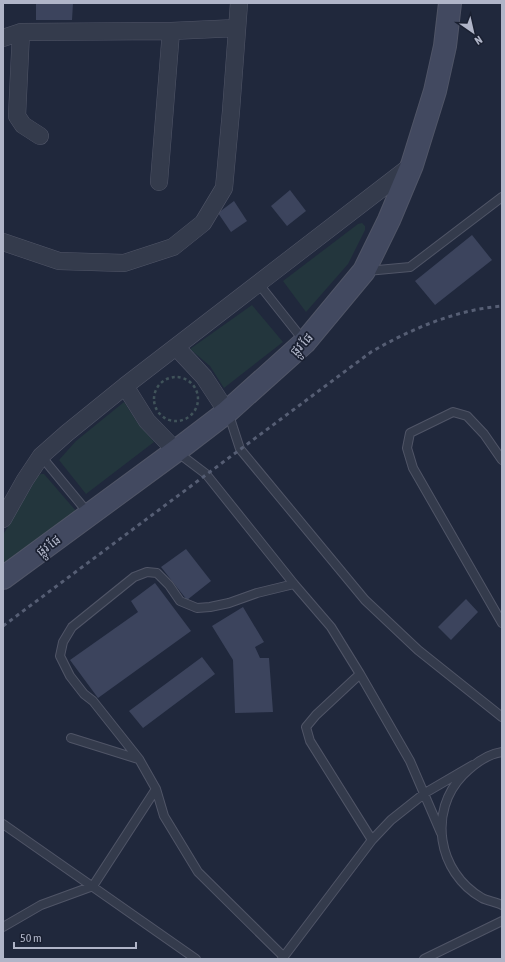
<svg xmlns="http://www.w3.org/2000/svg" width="505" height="962" font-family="'Asap Condensed','Noto Sans Khmer',sans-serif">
<rect width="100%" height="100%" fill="#20283c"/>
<path fill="#23363d" d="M 362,223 L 365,226 L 365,230 L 348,264 L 306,312 L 283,281 L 358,224 Z
M 252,305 L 283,342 L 224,388 L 210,366 L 190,349 Z
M 124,402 L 137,422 L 154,442 L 86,494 L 59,460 L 76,441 Z
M 41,474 L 44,474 L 76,511 L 3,566 L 3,535 L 38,476 Z"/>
<path fill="#3c445d" d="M 36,3 L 73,3 L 72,20 L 36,20 Z
M 290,190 L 306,211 L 287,226 L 271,206 Z
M 234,201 L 247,221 L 231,232 L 218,213 Z
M 472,235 L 492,260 L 435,305 L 415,281 Z
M 186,549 L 211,581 L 187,600 L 161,567 Z
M 155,583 L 191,631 L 98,698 L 70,660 L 138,612 L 131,601 Z
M 466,599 L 478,612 L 451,640 L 438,627 Z
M 243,607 L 264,642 L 255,647 L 260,658 L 269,658 L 273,712 L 235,713 L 233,660 L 212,626 Z
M 202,657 L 215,674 L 143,728 L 129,711 Z"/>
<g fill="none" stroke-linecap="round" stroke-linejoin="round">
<g stroke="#505567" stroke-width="10">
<path id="lane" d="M 367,271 L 410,267 L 502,197
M 258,283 L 304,341
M 228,412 L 240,449 L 365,600 L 418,650 L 502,717
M 177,452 L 206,474 L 294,584 L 331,627 L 360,674 L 410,761 L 441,833
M 41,456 L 89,514
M 502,460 L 484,434 L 467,416 L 453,412 L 410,433 L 407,448 L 413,468 L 502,623
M 360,674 L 316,715 L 306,727 L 310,741 L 372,840
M 71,738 L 138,759
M 502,752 C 487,754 474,764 463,775 C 428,811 437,872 482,898 C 488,901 496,902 502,905
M 3,824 L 196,959
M 3,927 L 41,905 L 93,886 L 156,789
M 284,957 L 198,872 L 164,816 L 156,789 L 139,759 L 93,701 L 84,694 L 70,676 L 60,656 L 63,642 L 72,627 L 134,577 L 147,572 L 157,573 L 169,585 L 180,601 L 197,608 L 210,607 L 229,603 L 257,593 L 294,584
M 282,959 L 372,840 L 391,820 L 425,793 L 473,765
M 424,959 L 502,921"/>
</g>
<g stroke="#505567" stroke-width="18">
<path id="street" d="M 21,32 L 17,116 L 23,125 L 40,136
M 3,38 L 21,32 L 171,31 L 237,28
M 159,182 L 171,31
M 3,242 L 59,261 L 124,263 L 173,247 L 203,223 L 224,188 L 231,111 L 239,3
M 176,347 L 204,377 L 227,412
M 125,386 L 147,421 L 176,451
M 3,519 L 25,480 L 41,456 L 67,433 L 125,386 L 412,165"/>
</g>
<g stroke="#505567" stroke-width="24">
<path id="secondary" d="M 3,578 L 176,451 L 227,412 L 305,342 L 364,271 L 389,220 L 412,165 L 435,91 L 445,46 L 450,3"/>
</g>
<path stroke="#40535a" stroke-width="2.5" stroke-dasharray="3 3" stroke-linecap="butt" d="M154 399a22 22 0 1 1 44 0a22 22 0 1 1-44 0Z"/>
<use href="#lane" stroke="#343b4c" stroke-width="8"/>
<use href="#street" stroke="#343b4c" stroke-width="17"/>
<use href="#secondary" stroke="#424960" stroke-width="22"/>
<path stroke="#565e74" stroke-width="3" stroke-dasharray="4 4" stroke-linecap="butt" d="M 3,626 L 371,352 C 411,329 455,310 502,306"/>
</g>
<g text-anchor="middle" stroke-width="3.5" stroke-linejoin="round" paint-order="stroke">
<g font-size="13" fill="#b0b5c8" stroke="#1a2031">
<text transform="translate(301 344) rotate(-45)" y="5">ផ្លូវ ផែ</text>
<text transform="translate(48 545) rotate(-36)" y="5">ផ្លូវ ផែ</text>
</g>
</g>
<rect width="505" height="962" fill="none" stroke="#b0b5c8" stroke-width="8"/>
<g transform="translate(473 32) rotate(146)" stroke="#1a2031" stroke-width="3" paint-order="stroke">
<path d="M0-3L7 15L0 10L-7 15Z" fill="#b0b5c8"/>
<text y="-6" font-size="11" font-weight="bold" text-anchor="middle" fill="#b0b5c8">N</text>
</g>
<path d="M14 942v6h122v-6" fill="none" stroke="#b0b5c8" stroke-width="2"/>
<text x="20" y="942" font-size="12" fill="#b0b5c8" stroke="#1a2031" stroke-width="3" paint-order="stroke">50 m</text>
</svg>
